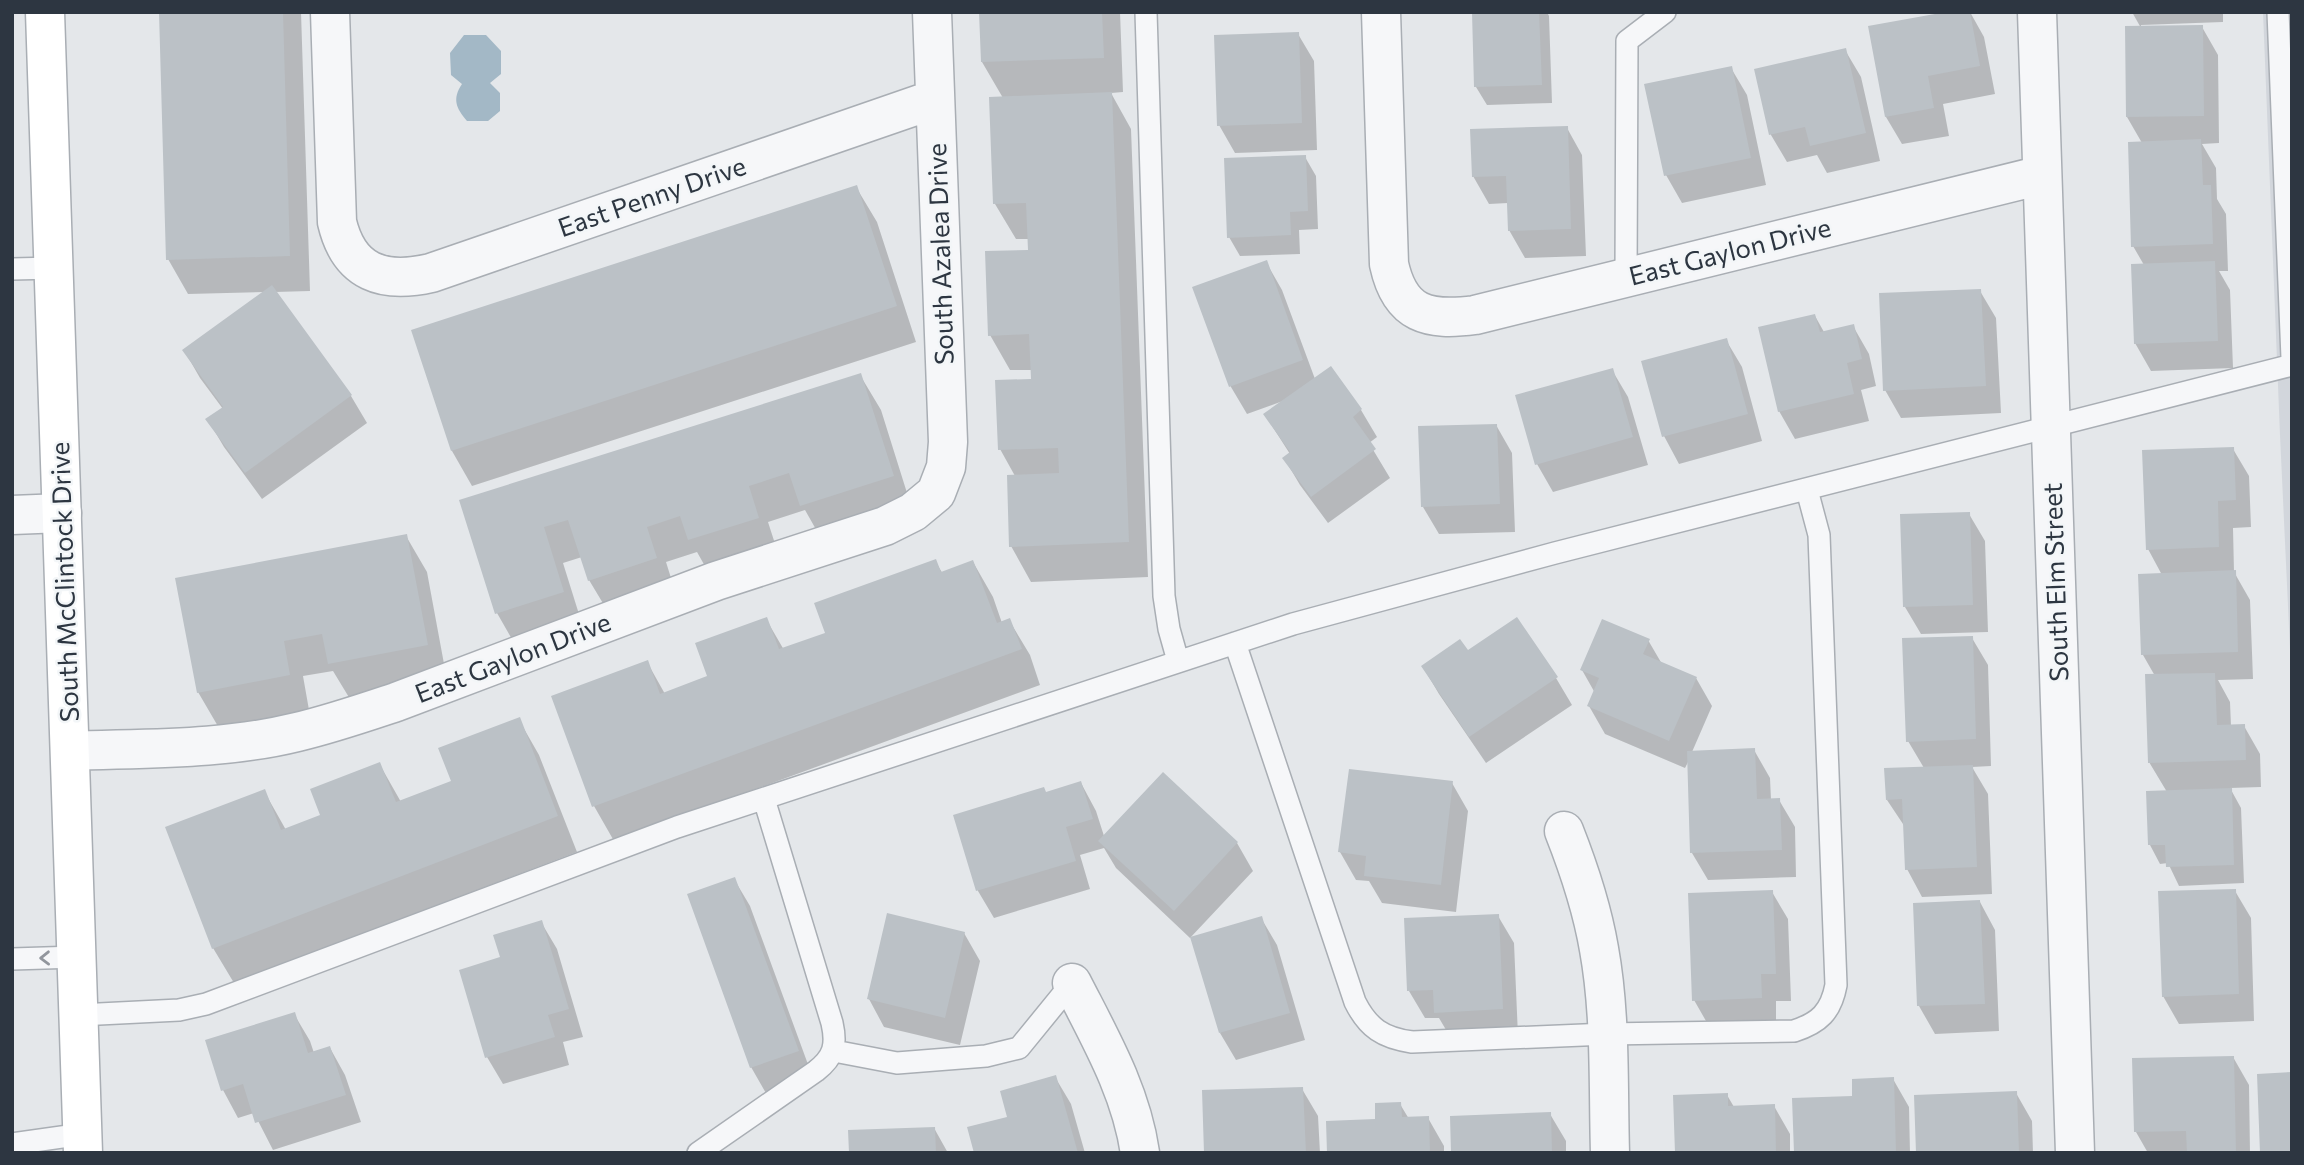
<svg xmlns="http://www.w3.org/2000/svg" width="2304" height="1165" font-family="Commissioner,sans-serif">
<rect width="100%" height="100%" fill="#e4e7ea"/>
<path fill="#d2d6dc" d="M 2263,12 L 2292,12 L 2292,692 L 2280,435 Z"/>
<path fill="#a3b8c6" d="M 464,35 L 486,35 L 501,51 L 501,74 L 490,83 L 500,93 L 500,111 L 488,121 L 467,121 C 456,108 452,99 462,84 L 451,75 L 450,53 Z"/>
<path fill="#0003" d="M 160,12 L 301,12 L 310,291 L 275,292 L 351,396 L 367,423 L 262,499 L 224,447 L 208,420 L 223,409 L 200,378 L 184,350 L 265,292 L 188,294 L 168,259 Z
M 980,12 L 1120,12 L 1123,92 L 1111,93 L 1131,129 L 1148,577 L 1031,582 L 1011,546 L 1015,476 L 1000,449 L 1032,381 L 1032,370 L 1010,370 L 990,335 L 1029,251 L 1029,239 L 1016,239 L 995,204 L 1003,98 L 982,62 Z
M 1473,12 L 1547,12 L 1549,16 L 1552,103 L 1487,105 L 1476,87 Z
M 1970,12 L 1984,37 L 1995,94 L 1943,104 L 1949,136 L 1902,144 L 1886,117 L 1870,28 Z
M 2132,12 L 2223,12 L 2223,22 L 2141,25 L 2141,28 Z
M 2202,27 L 2218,55 L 2219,143 L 2202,144 L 2216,168 L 2217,199 L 2226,214 L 2228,271 L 2219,271 L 2230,290 L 2233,368 L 2151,371 L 2135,343 L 2144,265 L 2133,246 L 2142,143 L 2127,117 Z
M 1298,34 L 1314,61 L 1317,150 L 1235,153 L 1219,125 Z
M 1845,50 L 1861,77 L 1880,161 L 1827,173 L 1817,155 L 1787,162 L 1771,135 L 1756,71 Z
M 1731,68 L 1747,95 L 1766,185 L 1682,203 L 1666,175 Z
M 1567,128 L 1582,155 L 1586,256 L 1525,258 L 1509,230 L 1508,203 L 1489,204 L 1473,176 Z
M 1305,157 L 1316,176 L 1318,229 L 1299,230 L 1300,254 L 1240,256 L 1229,237 Z
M 856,187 L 877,222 L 916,342 L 472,486 L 452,451 L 413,331 Z
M 1266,262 L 1282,290 L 1315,379 L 1361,410 L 1377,437 L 1369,443 L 1390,478 L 1328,523 L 1300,485 L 1284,458 L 1290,454 L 1265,415 L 1283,401 L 1247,414 L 1231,387 L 1195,288 Z
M 1980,291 L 1996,318 L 2001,413 L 1901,418 L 1885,390 Z
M 1815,316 L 1824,332 L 1853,326 L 1869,354 L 1876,386 L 1861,390 L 1869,421 L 1795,439 L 1779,411 Z
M 1726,340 L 1742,367 L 1762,441 L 1679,464 L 1664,436 Z
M 1612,370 L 1628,397 L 1648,465 L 1553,492 L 1537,464 Z
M 860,375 L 881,410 L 913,512 L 822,540 L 805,510 L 768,522 L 778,553 L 710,575 L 697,552 L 666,562 L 676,594 L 610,615 L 589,580 L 582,557 L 563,563 L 583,627 L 517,648 L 497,613 L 461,501 Z
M 1496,425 L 1512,453 L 1515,532 L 1439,534 L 1423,507 Z
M 2233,449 L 2249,476 L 2251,527 L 2233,528 L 2234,572 L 2250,600 L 2253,679 L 2218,680 L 2230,702 L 2231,726 L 2244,726 L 2260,754 L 2261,787 L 2230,788 L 2241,808 L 2244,883 L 2179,886 L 2168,863 L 2160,864 L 2150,845 L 2167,792 L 2149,762 L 2155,676 L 2143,655 L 2162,575 L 2148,549 Z
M 1969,514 L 1985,541 L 1988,632 L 1921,634 L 1905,607 Z
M 406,536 L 427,572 L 447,680 L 350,699 L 333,671 L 303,676 L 309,710 L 219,728 L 198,692 Z
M 935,561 L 943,574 L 973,562 L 993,597 L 1002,623 L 1009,620 L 1030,655 L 1040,685 L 614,841 L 594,806 L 647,662 L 665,694 L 709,677 L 766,619 L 784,650 L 827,634 Z
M 1972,638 L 1988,665 L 1991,766 L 1972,767 L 1988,794 L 1992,894 L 1922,897 L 1907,869 L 1905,827 L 1887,800 L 1924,768 L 1908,741 Z
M 1648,640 L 1662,664 L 1696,678 L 1712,706 L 1692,752 L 1754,750 L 1770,778 L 1771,800 L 1779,800 L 1795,827 L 1796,877 L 1708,880 L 1692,853 L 1689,760 L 1685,768 L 1605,734 L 1589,706 L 1595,693 L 1582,670 Z
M 1467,653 L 1556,678 L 1572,705 L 1486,763 L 1439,694 L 1423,667 Z
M 519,720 L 539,755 L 577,852 L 234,983 L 213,948 L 264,791 L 286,830 L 322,816 L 380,765 L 401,802 L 453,782 Z
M 1081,783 L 1096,811 L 1104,836 L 1237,843 L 1253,871 L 1190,938 L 1116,868 L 1104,848 L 1080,855 L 1090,889 L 994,918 L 978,891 L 955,816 L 1046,794 Z
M 1452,783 L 1468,811 L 1456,912 L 1382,903 L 1369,881 L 1356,880 L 1340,852 Z
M 734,879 L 750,906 L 813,1078 L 767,1095 L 751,1067 Z
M 2235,891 L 2251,918 L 2254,1021 L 2179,1024 L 2163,996 Z
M 1772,892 L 1788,919 L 1791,1001 L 1776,1001 L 1776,1025 L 1710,1028 L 1694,1000 Z
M 1980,902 L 1995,930 L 1999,1031 L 1935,1034 L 1919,1006 L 1915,904 Z
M 1498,916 L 1514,943 L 1518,1036 L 1452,1040 L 1439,1018 L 1425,1018 L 1409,991 Z
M 1261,918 L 1277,945 L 1305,1040 L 1236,1060 L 1220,1033 Z
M 541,922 L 557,949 L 583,1037 L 563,1042 L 569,1065 L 503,1084 L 487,1057 L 502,958 Z
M 964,933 L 980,961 L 960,1045 L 884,1027 L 869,999 Z
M 294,1014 L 310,1041 L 314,1053 L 330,1048 L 345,1075 L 361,1122 L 273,1150 L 254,1113 L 238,1118 L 223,1090 Z
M 2233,1057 L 2249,1085 L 2250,1153 L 2148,1153 L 2136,1132 Z
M 1055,1077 L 1071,1104 L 1085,1153 L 976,1153 L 1010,1118 Z
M 1893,1079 L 1909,1107 L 1910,1153 L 1795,1153 L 1854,1098 Z
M 1302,1089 L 1318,1116 L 1320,1153 L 1206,1153 Z
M 2016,1093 L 2032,1121 L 2033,1153 L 1918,1153 Z
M 1727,1095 L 1734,1107 L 1774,1106 L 1790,1134 L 1790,1153 L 1677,1153 Z
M 1400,1104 L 1409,1119 L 1428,1118 L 1444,1146 L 1444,1153 L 1329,1153 Z
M 1550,1114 L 1566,1141 L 1566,1153 L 1453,1153 Z
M 934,1128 L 948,1153 L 851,1153 Z"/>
<path fill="#bbc1c6" d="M 159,12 L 283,12 L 290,256 L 166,260 Z
M 979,12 L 1102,12 L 1104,58 L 981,62 Z
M 1472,12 L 1539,12 L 1542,85 L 1474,87 Z
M 1946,12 L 1970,12 L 1980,66 L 1928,76 L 1934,108 L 1885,117 L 1868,26 Z
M 2203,25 L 2204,116 L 2126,117 L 2125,26 Z
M 1299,32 L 1302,123 L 1217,126 L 1214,35 Z
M 1846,48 L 1866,133 L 1810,146 L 1805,127 L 1769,135 L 1754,69 Z
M 1732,66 L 1751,158 L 1664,176 L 1644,84 Z
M 1112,92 L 1129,542 L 1009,547 L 1007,475 L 1059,473 L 1058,448 L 998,450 L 995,380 L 1031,379 L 1029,334 L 988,336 L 985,251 L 1028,250 L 1026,203 L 993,204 L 989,97 Z
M 1568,126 L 1571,229 L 1508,231 L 1506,176 L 1472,177 L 1470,129 Z
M 2201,139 L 2203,185 L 2211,185 L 2213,244 L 2131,247 L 2128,142 Z
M 1306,155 L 1308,211 L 1290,212 L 1291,235 L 1227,238 L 1224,158 Z
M 857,185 L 897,306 L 451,451 L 411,330 Z
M 1267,260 L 1303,360 L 1229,387 L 1192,287 Z
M 2215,261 L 2218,341 L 2134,344 L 2131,264 Z
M 272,285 L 352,395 L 245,473 L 205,419 L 223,407 L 182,350 Z
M 1981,289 L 1986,386 L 1883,391 L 1879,293 Z
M 1815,314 L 1820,332 L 1854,324 L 1862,359 L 1847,363 L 1854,394 L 1778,412 L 1758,327 Z
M 1727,338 L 1748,414 L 1662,437 L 1641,361 Z
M 1331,366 L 1362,409 L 1353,417 L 1376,449 L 1311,497 L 1282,458 L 1290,452 L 1263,414 Z
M 1613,368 L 1633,437 L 1535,465 L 1515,395 Z
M 861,373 L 894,476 L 800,506 L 789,473 L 749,486 L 759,518 L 688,540 L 680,516 L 647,527 L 657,558 L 588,581 L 568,520 L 544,527 L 564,592 L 495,614 L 459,500 Z
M 1497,424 L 1500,504 L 1421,507 L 1418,426 Z
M 2234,447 L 2236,500 L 2218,501 L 2219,547 L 2146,550 L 2142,450 Z
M 1970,512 L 1973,605 L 1903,607 L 1900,514 Z
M 407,534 L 428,645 L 328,664 L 322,634 L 284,641 L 290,675 L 197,693 L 175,578 Z
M 936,559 L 941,572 L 973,560 L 997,623 L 1010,618 L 1022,649 L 592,807 L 551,696 L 648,660 L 660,694 L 707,676 L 695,643 L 767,617 L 779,649 L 825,633 L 814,603 Z
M 2236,570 L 2238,652 L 2141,655 L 2138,574 Z
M 1517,617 L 1558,677 L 1469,737 L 1421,666 L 1460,639 L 1468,650 Z
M 1602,619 L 1650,639 L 1643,654 L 1697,677 L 1669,741 L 1587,706 L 1599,678 L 1580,670 Z
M 1973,636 L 1976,739 L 1906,742 L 1902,638 Z
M 2215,673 L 2217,725 L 2245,724 L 2246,760 L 2148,763 L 2145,674 Z
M 520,717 L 558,816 L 212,949 L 165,827 L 265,789 L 281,830 L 320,815 L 310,789 L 380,762 L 396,802 L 451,781 L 438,748 Z
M 1755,748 L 1757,799 L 1780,798 L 1782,850 L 1690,853 L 1687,751 Z
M 1973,765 L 1977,867 L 1905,870 L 1902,799 L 1886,800 L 1884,768 Z
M 1349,769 L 1453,781 L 1441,885 L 1364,876 L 1366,856 L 1338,852 Z
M 1163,772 L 1238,842 L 1174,911 L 1098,841 Z
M 1081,781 L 1093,819 L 1066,827 L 1076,861 L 976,891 L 953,815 L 1044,787 L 1046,792 Z
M 2232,788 L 2234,865 L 2166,867 L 2165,845 L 2148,845 L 2146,791 Z
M 735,877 L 799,1051 L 750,1068 L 687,894 Z
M 2236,889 L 2239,994 L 2162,997 L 2158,891 Z
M 1773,890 L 1776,974 L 1761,974 L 1762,998 L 1692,1001 L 1688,893 Z
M 1980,900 L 1985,1004 L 1917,1006 L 1913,903 Z
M 887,913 L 965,932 L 945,1018 L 867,999 Z
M 1499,914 L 1503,1009 L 1434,1013 L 1433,990 L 1407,991 L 1404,918 Z
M 1262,916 L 1290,1013 L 1219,1033 L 1190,937 Z
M 542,920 L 569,1009 L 548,1015 L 555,1037 L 485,1058 L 459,970 L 500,957 L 493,935 Z
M 295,1012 L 308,1053 L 330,1046 L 346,1095 L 255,1123 L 243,1084 L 221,1091 L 205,1040 Z
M 2234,1056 L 2236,1153 L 2187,1153 L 2186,1131 L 2134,1132 L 2132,1058 Z
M 2292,1072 L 2292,1153 L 2260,1153 L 2257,1074 Z
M 1056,1075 L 1078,1153 L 974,1153 L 967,1127 L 1007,1117 L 1000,1091 Z
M 1894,1077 L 1896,1153 L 1794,1153 L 1792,1098 L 1852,1096 L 1852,1079 Z
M 1303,1087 L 1306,1153 L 1204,1153 L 1202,1090 Z
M 2017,1091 L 2019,1153 L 1916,1153 L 1914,1095 Z
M 1728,1093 L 1728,1106 L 1775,1104 L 1776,1153 L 1675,1153 L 1673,1095 Z
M 1401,1102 L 1402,1117 L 1429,1116 L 1430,1153 L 1327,1153 L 1326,1121 L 1375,1119 L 1375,1103 Z
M 1551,1112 L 1552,1153 L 1451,1153 L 1450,1116 Z
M 935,1127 L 936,1153 L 849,1153 L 848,1130 Z"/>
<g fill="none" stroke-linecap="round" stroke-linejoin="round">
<g stroke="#a9aeb4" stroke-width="24">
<path id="lane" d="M 1146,12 L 1164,596 L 1169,629 L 1178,661
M 2278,12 L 2292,358
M 12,269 L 55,268
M 1626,278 L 1627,41 L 1665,12
M 1235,643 L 1355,1002 C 1368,1028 1383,1038 1412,1042 L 1607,1034 L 1794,1031 C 1819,1023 1831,1012 1836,985 L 1819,535 L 1807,490
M 12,959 L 77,957
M 79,1015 L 179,1010 L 206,1004 L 677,827 L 1293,624 L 1555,553 L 2292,365
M 834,1051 L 897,1063 L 986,1056 L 1019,1048 L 1072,983
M 12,1144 L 83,1134
M 698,1153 L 816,1071 C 834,1057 837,1045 832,1023 L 764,799"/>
</g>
<g stroke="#a9aeb4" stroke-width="41">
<path id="street" d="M 330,12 L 337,222 C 349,273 383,284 431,273 L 935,99
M 1381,12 L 1389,264 C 1400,315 1428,321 1475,315 L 2042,175
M 2037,12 L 2075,1153
M 12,515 L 62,513
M 71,751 C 146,748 224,750 297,732 C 331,724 363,713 396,702 L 716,581 L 885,526 L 913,512 L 936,493 L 946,467 L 948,442 L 932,12
M 1564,831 C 1579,869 1592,908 1599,949 C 1611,1015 1608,1085 1610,1153
M 1072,983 C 1100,1038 1131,1091 1140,1153"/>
</g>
<g stroke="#a9aeb4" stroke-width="41">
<path id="secondary" d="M 45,12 L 83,1153"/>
</g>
<use href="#lane" stroke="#f6f7f9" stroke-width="21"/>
<use href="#street" stroke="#f6f7f9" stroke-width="38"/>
<use href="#secondary" stroke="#fff" stroke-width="38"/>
</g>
<defs><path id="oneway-chevron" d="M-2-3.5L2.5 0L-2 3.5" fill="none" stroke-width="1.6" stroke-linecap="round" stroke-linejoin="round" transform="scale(1.75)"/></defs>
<use stroke="#92969d" href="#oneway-chevron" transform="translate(45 958) rotate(179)"/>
<g text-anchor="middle" stroke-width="5" stroke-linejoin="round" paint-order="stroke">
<g font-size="26" fill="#2d3641" stroke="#f3f6f8">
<text transform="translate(652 197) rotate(-19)" y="9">East Penny Drive</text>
<text transform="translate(1730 252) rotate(-14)" y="9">East Gaylon Drive</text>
<text transform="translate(941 254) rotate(-92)" y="9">South Azalea Drive</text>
<text transform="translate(65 582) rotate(-92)" y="9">South McClintock Drive</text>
<text transform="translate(2056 582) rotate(-92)" y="9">South Elm Street</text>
<text transform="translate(513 658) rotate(-21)" y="9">East Gaylon Drive</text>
</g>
</g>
<rect width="2304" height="1165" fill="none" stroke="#2d3641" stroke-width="28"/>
</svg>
